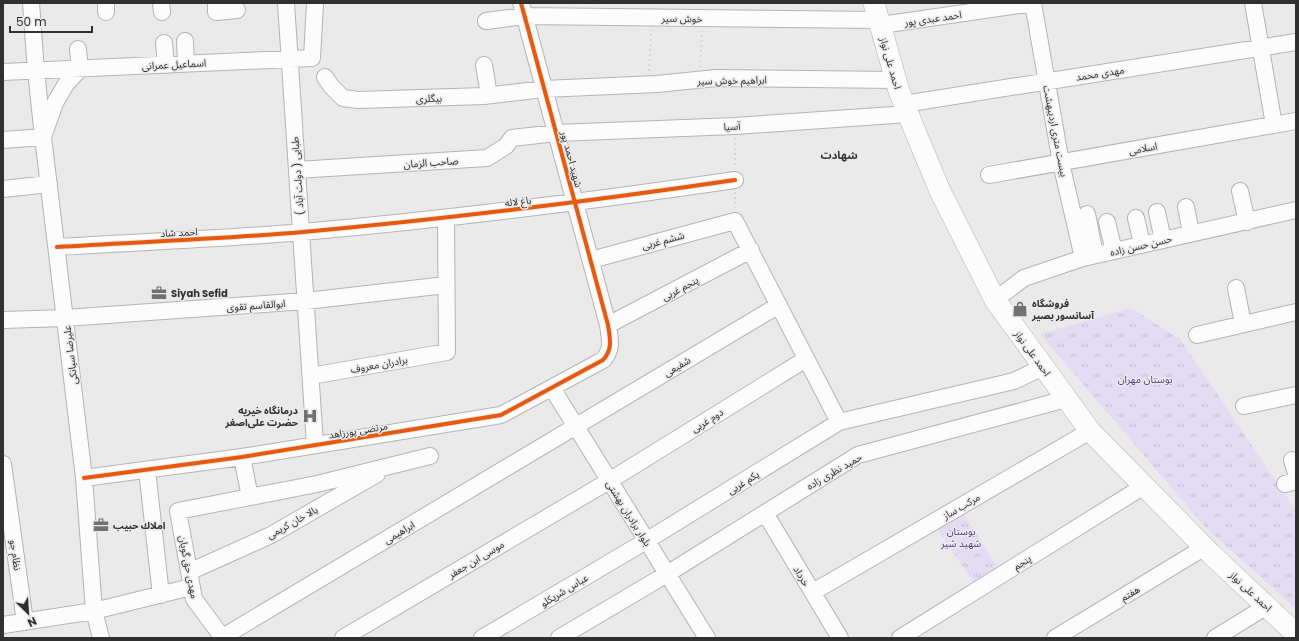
<svg xmlns="http://www.w3.org/2000/svg" width="1299" height="641" font-family="Poppins,'Noto Sans Arabic',sans-serif">
<defs>
<pattern id="park-tufts" width="24" height="20" patternUnits="userSpaceOnUse"><rect width="24" height="20" fill="#e3dcf3"/><path d="M3 7l-1-3M5 7V3M7 7l1-3M15 17l-1-3M17 17v-4M19 17l1-3" fill="none" stroke="#c3bdd1"/></pattern>
</defs>
<rect width="100%" height="100%" fill="#eaeaeb"/>
<path fill="url(#park-tufts)" d="M 1131,308 L 1180,339 L 1296,511 L 1296,609 L 1206,528 L 1040,334 Z
M 963,513 L 997,566 L 974,583 L 938,530 Z"/>
<g fill="none" stroke-linecap="round" stroke-linejoin="round">
<g stroke="#b4b4b5" stroke-width="18">
<path id="minor" d="M 31,3 L 36,71 L 43,137 L 84,478 L 94,611 L 101,638
M 106,3 L 106,12
M 161,3 L 162,12
M 216,3 L 216,12 L 237,10
M 286,3 L 315,445
M 1033,3 L 1061,163 L 1083,258
M 1253,3 L 1274,125
M 486,21 L 524,16 L 879,20
M 881,25 L 1033,3
M 185,41 L 186,63
M 164,43 L 166,65
M 484,65 L 489,95
M 3,72 L 312,58 L 315,3
M 325,77 L 331,86 L 343,98 L 358,100 L 484,96 L 544,89 L 657,84 L 716,78 L 896,80
M 904,104 L 1296,42
M 3,140 L 43,137 L 55,103 L 66,84 L 80,69 L 78,49
M 297,170 L 487,158 L 506,146 L 512,138 L 556,133 L 735,126 L 908,114
M 989,175 L 1296,121
M 3,189 L 49,184
M 1240,191 L 1247,222
M 1186,207 L 1191,233
M 1157,212 L 1163,240
M 1087,214 L 1095,255
M 1136,218 L 1142,244
M 1107,222 L 1114,251
M 57,247 C 139,242 221,239 303,232 C 448,219 591,201 735,180
M 591,260 L 735,221 L 839,422
M 1236,288 L 1243,324
M 995,300 L 1024,278 L 1083,258 L 1296,210
M 3,320 L 65,318 L 306,301 L 446,285
M 608,325 L 751,250
M 1197,335 L 1296,312
M 311,376 L 447,352 L 446,218
M 552,388 L 707,638
M 1244,406 L 1296,395
M 242,457 L 250,497
M 1292,460 L 1296,473
M 3,464 L 25,622
M 147,470 L 161,595
M 84,478 L 242,457 L 501,415 L 603,360 C 613,349 610,339 608,325 L 521,3
M 1285,484 L 1296,481
M 765,513 L 840,638
M 189,572 L 271,535 L 377,474
M 813,592 L 1090,431
M 102,609 L 191,587
M 3,625 L 94,611
M 221,638 L 779,305
M 223,638 L 194,599 L 178,511 L 317,484 L 430,456
M 343,638 L 609,481 L 806,359
M 482,638 L 646,541 L 839,422 L 1014,381 L 1043,367
M 559,638 L 667,574 L 858,455 L 1066,399
M 900,638 L 1144,486
M 1055,638 L 1205,547
M 1215,638 L 1267,606"/>
</g>
<g stroke="#b4b4b5" stroke-width="22">
<path id="major" d="M 874,3 L 899,91 L 908,114 L 940,191 L 995,300 L 1090,431 L 1211,554 L 1296,634"/>
</g>
<path stroke="#d6d6d7" stroke-width="2" stroke-dasharray="2 3" stroke-linecap="butt" d="M 700,67 L 702,31
M 649,71 L 651,30
M 735,138 L 735,168
M 735,192 L 735,208"/>
<use href="#minor" stroke="#fcfcfc" stroke-width="16"/>
<use href="#major" stroke="#fcfcfc" stroke-width="21"/>
<g stroke="#eae9ec" stroke-width="6">
<path id="cycleway" d="M 57,247 C 139,242 221,239 303,232 C 448,219 591,201 735,180
M 84,478 L 242,457 L 501,415 L 603,360 C 613,349 610,339 608,325 L 521,3"/>
</g>
<use href="#cycleway" stroke="#e8590c" stroke-width="4"/>
</g>
<defs>
<g id="office-bare" transform="scale(1.2)"><path d="M-6-3h4V-5.5h4V-3h4V5H-6ZM-1-4.5V-3h2v-1.5ZM-6 0V1H6V0Z" fill="#717172" stroke="#eae9ec" stroke-width="2.5" paint-order="stroke"/></g>
<g id="shop-bare" transform="scale(1.2)"><path d="M-5-2.5h2.3a2.7 3.5 0 0 1 5.4 0H5L5.5 6h-11ZM-1.5-2.5h3a1.5 2.3 0 0 0-3 0Z" fill="#717172" stroke="#eae9ec" stroke-width="2.5" paint-order="stroke"/></g>
<g id="hospital-bare" transform="scale(1.2)"><path d="M-5-5h3v3.5h4V-5h3V5h-3V1.5h-4V5h-3Z" fill="#717172" stroke="#eae9ec" stroke-width="2.5" paint-order="stroke"/></g>
</defs>
<g fill-rule="evenodd">
<use href="#office-bare" x="159" y="293"/>
<use href="#shop-bare" x="1020" y="309"/>
<use href="#hospital-bare" x="310" y="416"/>
<use href="#office-bare" x="101" y="525"/>
</g>
<g text-anchor="middle" stroke-width="3" stroke-linejoin="round" paint-order="stroke">
<g font-size="10" fill="#303031" stroke="#eae9ec">
<text transform="translate(682 18) rotate(1)" y="4">خوش سیر</text>
<text transform="translate(933 18) rotate(-8)" y="4">احمد عبدی پور</text>
<text transform="translate(891 63) rotate(74)" y="4">احمد علی نواز</text>
<text transform="translate(174 64) rotate(-3)" y="4">اسماعیل عمرانی</text>
<text transform="translate(1100 73) rotate(-9)" y="4">مهدی محمد</text>
<text transform="translate(732 80) rotate(-1)" y="4">ابراهیم خوش سیر</text>
<text transform="translate(429 98) rotate(-2)" y="4">بیگلری</text>
<text transform="translate(732 126) rotate(-3)" y="4">آسیا</text>
<text transform="translate(1056 131) rotate(79)" y="4">بیست متری اردیبهشت</text>
<text transform="translate(1143 148) rotate(-10)" y="4">اسلامی</text>
<text transform="translate(572 159) rotate(75)" y="4">شهید احمد پور</text>
<text transform="translate(431 162) rotate(-4)" y="4">صاحب الزمان</text>
<text transform="translate(297 176) rotate(-94)" y="4">طبایی ( دولت آباد )</text>
<text transform="translate(518 201) rotate(-7)" y="4">باغ لاله</text>
<text transform="translate(179 232) rotate(-3)" y="4">احمد شاد</text>
<text transform="translate(663 240) rotate(-15)" y="4">ششم غربی</text>
<text transform="translate(1141 245) rotate(-13)" y="4">حسن حسن زاده</text>
<text transform="translate(680 288) rotate(-28)" y="4">پنجم غربی</text>
<text transform="translate(256 305) rotate(-4)" y="4">ابوالقاسم تقوی</text>
<text transform="translate(1033 353) rotate(54)" y="4">احمد علی نواز</text>
<text transform="translate(70 355) rotate(-97)" y="4">علیرضا سیانکی</text>
<text transform="translate(379 364) rotate(-10)" y="4">برادران معروف</text>
<text transform="translate(677 366) rotate(-31)" y="4">شفیعی</text>
<text transform="translate(707 420) rotate(-32)" y="4">دوم غربی</text>
<text transform="translate(358 430) rotate(-9)" y="4">مرتضی پورزاهد</text>
<text transform="translate(834 471) rotate(-30)" y="4">حمید نظری زاده</text>
<text transform="translate(743 482) rotate(-32)" y="4">یکم غربی</text>
<text transform="translate(961 506) rotate(-30)" y="4">مرکب ساز</text>
<text transform="translate(629 513) rotate(58)" y="4">بلوار برادران بهشتی</text>
<text transform="translate(292 522) rotate(-29)" y="4">بالا خان کریمی</text>
<text transform="translate(399 532) rotate(-31)" y="4">ابراهیمی</text>
<text transform="translate(16 555) rotate(82)" y="4">نظام جو</text>
<text transform="translate(476 559) rotate(-31)" y="4">موسی ابن جعفر</text>
<text transform="translate(1022 562) rotate(-32)" y="4">پنجم</text>
<text transform="translate(189 567) rotate(79)" y="4">مهدی حق گویان</text>
<text transform="translate(802 576) rotate(59)" y="4">خرداد</text>
<text transform="translate(564 590) rotate(-31)" y="4">عباس شریکلو</text>
<text transform="translate(1251 591) rotate(43)" y="4">احمد علی نواز</text>
<text transform="translate(1130 593) rotate(-31)" y="4">هفتم</text>
</g>
<g font-size="10" font-weight="bold" fill="#303031" stroke="#eae9ec" text-anchor="start">
<text x="171" y="297">Siyah Sefid</text>
<text x="1032" y="307">فروشگاه<tspan x="1032" dy="12">آسانسور بصیر</tspan></text>
<text x="298" y="414" text-anchor="end">درمانگاه خیریه<tspan x="298" dy="12">حضرت علی‌اصغر</tspan></text>
<text x="113" y="529">املاك حبيب</text>
</g>
<g font-size="10" fill="#573a84" stroke="#eae9ec">
<text x="1145" y="383">بوستان مهران</text>
<text x="961" y="535">بوستان<tspan x="961" dy="12">شهید شیر</tspan></text>
</g>
<g font-size="11" font-weight="bold" fill="#303031" stroke="#eae9ec">
<text x="839" y="159">شهادت</text>
</g>
</g>
<rect width="1299" height="641" fill="none" stroke="#303031" stroke-width="8"/>
<g transform="translate(28 613) rotate(155)" stroke="#eae9ec" stroke-width="3" paint-order="stroke">
<path d="M0-3L7 15L0 10L-7 15Z" fill="#303031"/>
<text y="-6" font-size="11" font-weight="bold" text-anchor="middle" fill="#303031">N</text>
</g>
<path d="M10 26v6h82v-6" fill="none" stroke="#303031" stroke-width="2"/>
<text x="16" y="26" font-size="12" fill="#303031" stroke="#eae9ec" stroke-width="3" paint-order="stroke">50 m</text>
</svg>
